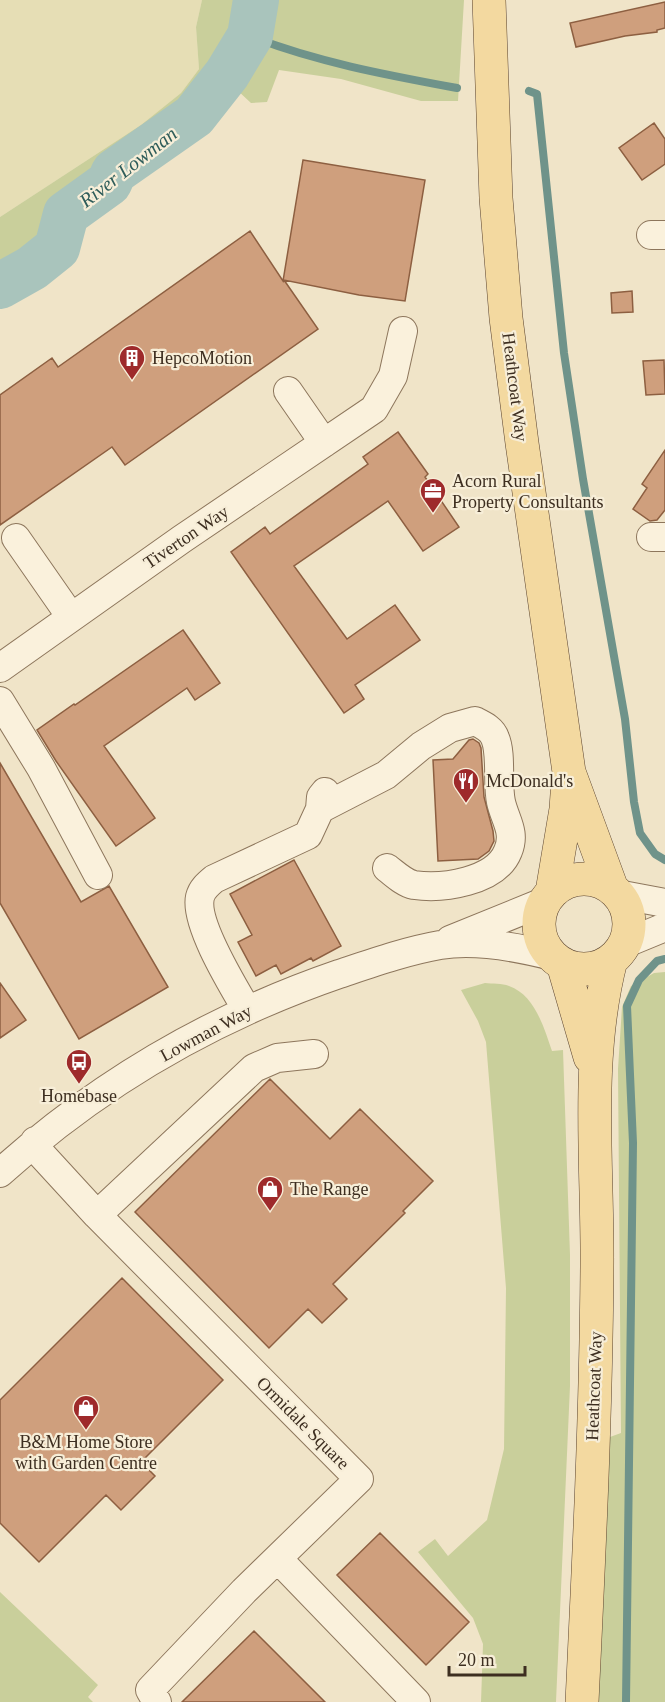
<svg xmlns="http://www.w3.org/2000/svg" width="665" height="1702" font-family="'Times New Roman',serif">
<rect width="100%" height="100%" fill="#f0e4c8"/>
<path fill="#e6deb5" d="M 0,0 L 202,0 L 196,27 L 199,69 L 181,93 L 141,125 L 0,217 Z"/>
<path fill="#c9cf9b" d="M 202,0 L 464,0 L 458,101 L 421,101 L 341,79 L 279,70 L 267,102 L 251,103 L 236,89 L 214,77 L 198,101 L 173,120 L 117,156 L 103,175 L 50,220 L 42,244 L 0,276 L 0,217 L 141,125 L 181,93 L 199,69 L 196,27 Z
M 665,972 L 665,1702 L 595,1702 L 610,1437 L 621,1433 L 618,1069 L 622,1007 L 631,986 L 654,973 Z
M 485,983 C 492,984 502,983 509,986 C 535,995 544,1028 552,1051 L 563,1050 L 570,1255 L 570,1386 L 556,1702 L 481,1702 L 483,1644 L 473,1618 L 418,1552 L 435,1539 L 448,1556 L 487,1520 L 504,1449 L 506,1288 L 486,1042 L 478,1021 L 461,990 Z
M 0,1592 L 98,1685 L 88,1697 L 93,1702 L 0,1702 Z"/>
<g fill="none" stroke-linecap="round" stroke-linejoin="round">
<path stroke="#6f938a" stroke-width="8" d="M 250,36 C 316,62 387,75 457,88
M 529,91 L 537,94 L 564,353 L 583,479 L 625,719 L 634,802 L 640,833 L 655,854 L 665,860
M 626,1702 L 633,1143 L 627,1006 L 639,980 L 657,961 L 665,959"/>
<path stroke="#a9c4bc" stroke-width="46" d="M 0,286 L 32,268 L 57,248 L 66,214 L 109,183 L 114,172 L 194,116 L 227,74 L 250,36 L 256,0"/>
</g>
<path fill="#cf9f7d" stroke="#8d5f41" stroke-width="1.5" d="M 665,2 L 665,28 L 657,30 L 657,32 L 625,36 L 576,47 L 570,23 Z
M 654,123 L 665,139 L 665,164 L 642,180 L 619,148 Z
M 303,160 L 425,180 L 405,301 L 359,295 L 284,280 L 318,329 L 125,465 L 112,447 L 0,525 L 0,395 L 52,358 L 58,367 L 250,231 L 283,281 Z
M 632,291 L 633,312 L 612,313 L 611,293 Z
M 664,360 L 665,394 L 646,395 L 643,361 Z
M 398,432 L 428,474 L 425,477 L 459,527 L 423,551 L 388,501 L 294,566 L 347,639 L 395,605 L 420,640 L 355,685 L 364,699 L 344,713 L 231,552 L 265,527 L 270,534 L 368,464 L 363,457 Z
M 665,450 L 665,510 L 657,520 L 650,521 L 633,509 L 647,488 L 642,484 Z
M 183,630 L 220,683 L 195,700 L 187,688 L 104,746 L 155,818 L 116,846 L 56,761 L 37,730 L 74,704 L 75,705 Z
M 473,739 L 479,743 L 481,748 L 484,797 L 493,831 L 494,841 L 489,851 L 478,859 L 438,861 L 433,760 L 453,759 L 469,740 Z
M 0,763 L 81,902 L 109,886 L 168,987 L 79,1039 L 0,903 Z
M 294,860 L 341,946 L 313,961 L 311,958 L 281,974 L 276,965 L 256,976 L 238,942 L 252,935 L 230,894 Z
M 0,983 L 26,1020 L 0,1038 Z
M 270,1079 L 330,1139 L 360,1109 L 433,1181 L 403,1211 L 405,1213 L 333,1284 L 347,1299 L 322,1323 L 308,1309 L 269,1348 L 135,1212 Z
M 122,1278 L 223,1380 L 141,1462 L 155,1476 L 121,1510 L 106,1495 L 39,1562 L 0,1523 L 0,1400 Z
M 380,1533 L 469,1622 L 426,1665 L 337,1575 Z
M 254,1631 L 325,1702 L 182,1702 Z"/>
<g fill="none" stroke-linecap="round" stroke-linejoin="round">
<g stroke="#8d765c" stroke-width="30">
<path id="minor" d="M 651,235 L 665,235
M 288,391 L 324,443
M 651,537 L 665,537
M 16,538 L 71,617
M 0,668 L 182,539 L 374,409 L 393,376 L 403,331
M 0,701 L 41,768 L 98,875
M 320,809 L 386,775 L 421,746 L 450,728 L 475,721 C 483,725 492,729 495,738 C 502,754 497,784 501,802 C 505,820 516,832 508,851 C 496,882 442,889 414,885 C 404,883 395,874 387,868
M 617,894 L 665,903
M 450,940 L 546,901
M 624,944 L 665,927
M 247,1010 C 233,986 194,923 200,897 C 202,889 208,884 214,879 L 308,835 L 320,809 L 321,797 L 325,792
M 35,1141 L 41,1154 L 97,1215 L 359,1479 L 244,1591 L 150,1690 L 157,1702
M 0,1173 C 98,1084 214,1017 339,974 C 372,963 406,951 440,945 C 476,939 517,947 552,956
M 97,1215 L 254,1068 L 277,1058 L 314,1054
M 278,1559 L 416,1702"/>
</g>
<g stroke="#5b4430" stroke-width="34">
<path id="major" d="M 489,0 L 496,198 L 506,318 L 522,443 L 569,772 L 612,889
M539 924a45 45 0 1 1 90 0a45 45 0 1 1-90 0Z
M 552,892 L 566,809 L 568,780
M 563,964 L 590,1057
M 582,1702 C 589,1557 596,1412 597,1267 C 598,1164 585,1060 611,960"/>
</g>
<use href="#minor" stroke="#faf1dc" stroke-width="28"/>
<use href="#major" stroke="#f3d9a0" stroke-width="33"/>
</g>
<defs>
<g id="building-pin" transform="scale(1.35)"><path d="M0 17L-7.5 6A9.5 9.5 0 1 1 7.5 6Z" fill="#9e2a2b" stroke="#f7eed8"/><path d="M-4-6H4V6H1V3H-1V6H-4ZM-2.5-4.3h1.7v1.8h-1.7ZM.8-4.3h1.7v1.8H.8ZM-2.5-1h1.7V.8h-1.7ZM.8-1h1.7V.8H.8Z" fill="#fff"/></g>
<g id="office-pin" transform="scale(1.35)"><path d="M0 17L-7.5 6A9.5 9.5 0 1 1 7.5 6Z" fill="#9e2a2b" stroke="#f7eed8"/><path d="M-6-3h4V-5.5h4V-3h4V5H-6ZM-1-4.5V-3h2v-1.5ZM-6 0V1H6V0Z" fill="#fff"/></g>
<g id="restaurant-pin" transform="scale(1.35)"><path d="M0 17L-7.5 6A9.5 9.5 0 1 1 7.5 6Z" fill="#9e2a2b" stroke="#f7eed8"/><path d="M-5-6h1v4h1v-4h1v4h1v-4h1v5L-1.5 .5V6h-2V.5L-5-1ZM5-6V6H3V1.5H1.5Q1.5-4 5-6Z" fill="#fff"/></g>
<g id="bus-pin" transform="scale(1.35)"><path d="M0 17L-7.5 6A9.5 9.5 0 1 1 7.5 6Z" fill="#9e2a2b" stroke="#f7eed8"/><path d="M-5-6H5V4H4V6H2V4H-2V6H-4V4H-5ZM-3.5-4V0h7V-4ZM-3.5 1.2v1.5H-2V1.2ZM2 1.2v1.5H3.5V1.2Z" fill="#fff"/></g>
<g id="shop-pin" transform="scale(1.35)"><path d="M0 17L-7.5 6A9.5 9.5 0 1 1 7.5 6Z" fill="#9e2a2b" stroke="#f7eed8"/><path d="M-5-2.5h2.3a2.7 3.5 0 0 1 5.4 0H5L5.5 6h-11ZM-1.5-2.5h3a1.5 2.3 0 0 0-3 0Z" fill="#fff"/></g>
</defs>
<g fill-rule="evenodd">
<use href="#building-pin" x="132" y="358"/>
<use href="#office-pin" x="433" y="491"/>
<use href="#restaurant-pin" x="466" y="781"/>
<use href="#bus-pin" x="79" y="1062"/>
<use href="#shop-pin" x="270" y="1189"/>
<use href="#shop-pin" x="86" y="1408"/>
</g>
<g text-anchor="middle" stroke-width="4.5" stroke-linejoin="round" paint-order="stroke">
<g font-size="18" fill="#3d2e20" stroke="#f7eed8" text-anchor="start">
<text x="152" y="364">HepcoMotion</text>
<text x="452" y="487">Acorn Rural<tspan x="452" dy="21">Property Consultants</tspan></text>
<text x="486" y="787">McDonald's</text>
<text x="79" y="1102" text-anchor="middle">Homebase</text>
<text x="290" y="1195">The Range</text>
<text x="86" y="1448" text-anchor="middle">B&amp;M Home Store<tspan x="86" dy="21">with Garden Centre</tspan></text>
</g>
<g font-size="18" fill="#3d2e20" stroke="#f7eed8">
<text transform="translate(515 387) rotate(83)" y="6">Heathcoat Way</text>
<text transform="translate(186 537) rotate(-34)" y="6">Tiverton Way</text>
<text transform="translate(206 1033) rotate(-28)" y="6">Lowman Way</text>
<text transform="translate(594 1386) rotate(-88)" y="6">Heathcoat Way</text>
<text transform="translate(303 1423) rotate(45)" y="6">Ormidale Square</text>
</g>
<g font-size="20" font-style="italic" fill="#2f5d5a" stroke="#f7eed8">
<text transform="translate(128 167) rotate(-38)" y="7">River Lowman</text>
</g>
</g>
<path d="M449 1666v9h76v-9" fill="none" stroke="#3d2e20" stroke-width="3"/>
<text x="458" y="1666" font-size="18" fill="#3d2e20" stroke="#f7eed8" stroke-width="4.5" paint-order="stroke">20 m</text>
</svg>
